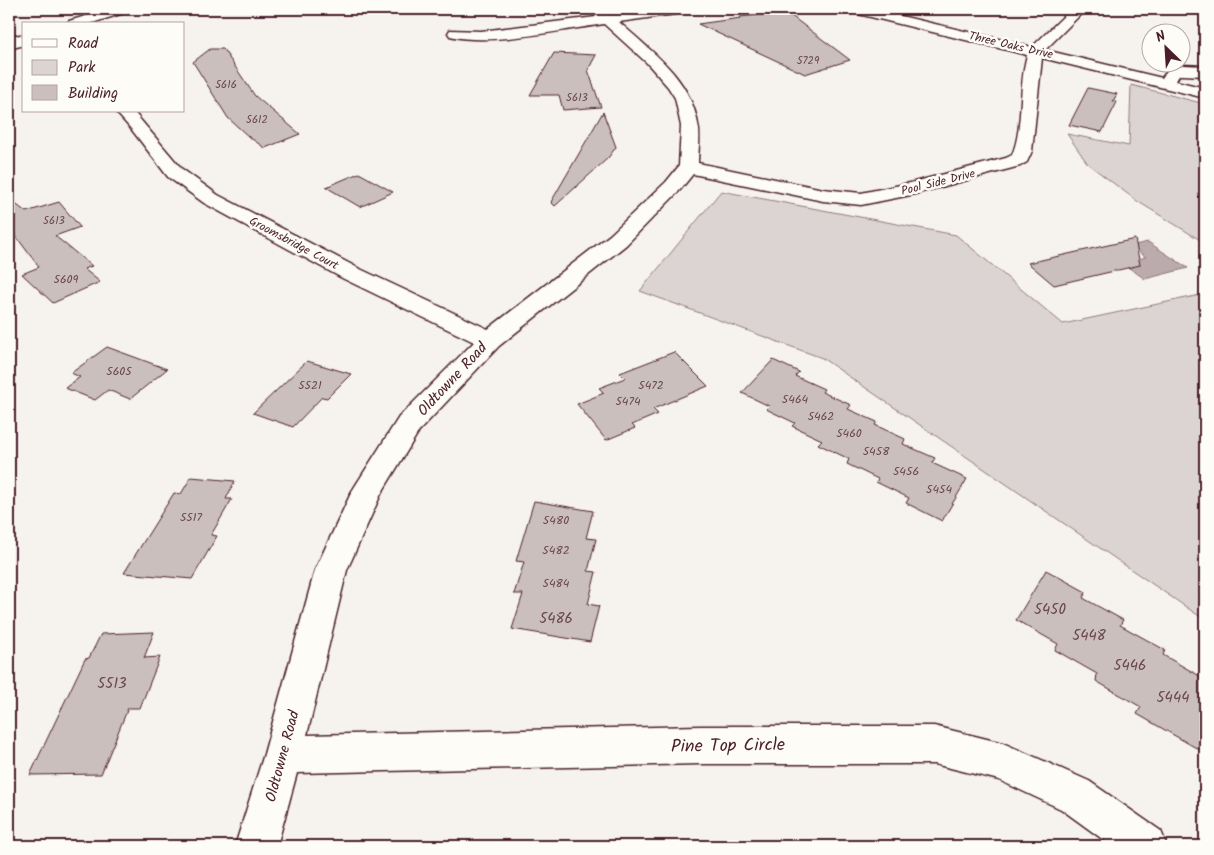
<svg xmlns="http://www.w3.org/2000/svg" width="1214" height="855" font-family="Kalam,sans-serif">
<rect width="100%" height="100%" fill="#f6f3ef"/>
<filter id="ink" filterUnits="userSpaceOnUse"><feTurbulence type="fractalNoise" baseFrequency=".02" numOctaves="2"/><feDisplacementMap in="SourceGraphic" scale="10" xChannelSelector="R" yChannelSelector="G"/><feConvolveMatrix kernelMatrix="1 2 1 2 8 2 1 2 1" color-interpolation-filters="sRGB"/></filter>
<g filter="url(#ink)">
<path fill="#dcd4d2" stroke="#937a7e" d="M 1131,85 L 1205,104 L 1205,243 L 1137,201 L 1088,164 L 1067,134 L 1129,146 Z
M 721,191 L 956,235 L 1063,324 L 1205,294 L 1205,620 L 822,358 L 640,291 Z"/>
<path fill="#bbabac" stroke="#8e7378" d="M 1148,242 L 1188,268 L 1145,279 L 1122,263 L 1146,257 L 1130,246 Z"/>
<path fill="#cbbfbe" stroke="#4a1f2b" d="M 786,12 L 850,60 L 805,74 L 698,24 L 741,18 L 740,17 Z
M 210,49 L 223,49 L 255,96 L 300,134 L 265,148 L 249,137 L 228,118 L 193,62 Z
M 554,53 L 596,55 L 588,70 L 601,107 L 563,110 L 559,95 L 530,95 Z
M 1088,88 L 1117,94 L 1113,101 L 1117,102 L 1102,132 L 1069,125 Z
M 603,112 L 616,147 L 608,158 L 555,206 L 551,202 Z
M 359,173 L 393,192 L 360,207 L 326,187 Z
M 9,199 L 26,212 L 59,202 L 80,227 L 55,236 L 92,266 L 84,269 L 100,282 L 53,303 L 22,274 L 39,267 L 9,227 Z
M 1135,239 L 1140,265 L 1054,285 L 1028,263 Z
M 107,347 L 167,369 L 130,399 L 108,390 L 95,400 L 65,388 L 80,377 L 71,373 Z
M 674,352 L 708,386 L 653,409 L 658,414 L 632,425 L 635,428 L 606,440 L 577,404 L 604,393 L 599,388 L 625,378 L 620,373 Z
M 773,360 L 799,372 L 795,376 L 824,389 L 822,392 L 851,405 L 848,409 L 877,422 L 875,425 L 905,439 L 903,444 L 935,458 L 932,463 L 967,479 L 942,521 L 906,503 L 909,498 L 876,482 L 878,479 L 847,464 L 849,459 L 818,444 L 822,440 L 792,426 L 795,423 L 766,409 L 769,406 L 742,393 Z
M 307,361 L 351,374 L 327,398 L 322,397 L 293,427 L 253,413 Z
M 191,477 L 235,481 L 226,499 L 232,499 L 211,535 L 217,536 L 192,579 L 124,573 L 174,493 L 181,494 Z
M 534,501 L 593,511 L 586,538 L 596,539 L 588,571 L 596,572 L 588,604 L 599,606 L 590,642 L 512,629 L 523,594 L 514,594 L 524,562 L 516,561 Z
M 1046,570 L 1086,592 L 1083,598 L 1123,620 L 1120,625 L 1165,650 L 1163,655 L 1205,679 L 1205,753 L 1137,714 L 1141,707 L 1096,681 L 1097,674 L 1055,650 L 1058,644 L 1016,620 Z
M 154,632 L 144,658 L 160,657 L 140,708 L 128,708 L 101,774 L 30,775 L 85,659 L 89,658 L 101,634 Z"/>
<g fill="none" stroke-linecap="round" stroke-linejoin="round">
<g stroke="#4a1f2b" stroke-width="3">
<path id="street" d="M 589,9 L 604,9 L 611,15 L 655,9 L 690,9 L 688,12 L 683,13 L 619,22 C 652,52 690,78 698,124 C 701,136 698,151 698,163 L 823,189 L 861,193 L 910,183 L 1006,158 L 1012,155 C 1024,127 1018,86 1027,55 L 850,12 L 848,9 L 871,9 L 1032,47 L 1071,9 L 1086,9 L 1045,50 L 1162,78 L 1168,69 L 1183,65 L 1205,66 L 1205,76 L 1183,75 L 1179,75 L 1176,81 L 1205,88 L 1205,98 L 1042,58 L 1032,151 L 1027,162 L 1020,166 L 911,195 L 861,205 L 823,201 L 693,174 L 680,190 L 626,245 L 499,346 L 419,431 L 381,494 L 347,570 L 307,735 L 700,726 L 934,726 L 1003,743 L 1089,781 L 1161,831 L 1167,846 L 1112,846 L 1061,809 L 999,780 L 934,764 L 700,764 L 297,773 L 277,846 L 235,846 L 264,754 L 315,570 L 352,491 L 399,417 L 474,342 L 342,278 L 204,203 L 168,177 L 132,130 L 115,111 L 133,111 L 182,169 L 218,195 L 358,268 L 488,329 L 610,235 L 666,182 L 679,166 L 681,126 L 675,98 L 668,87 L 647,63 L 604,24 C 562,30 490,46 450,36 L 448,33 L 450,30 L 481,31 L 596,17 Z
M 9,33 L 24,37 L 24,45 L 9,42 Z"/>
</g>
<g stroke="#4a1f2b" stroke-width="3">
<path id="primary" d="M 109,9 L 129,9 L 127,12 L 89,24 L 67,24 L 69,21 Z
M 24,36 L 24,45 L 9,49 L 9,40 Z"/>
</g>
<use href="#street" fill="#fdfcf7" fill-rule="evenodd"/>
<use href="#primary" fill="#fdfcf7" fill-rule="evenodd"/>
</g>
</g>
<g text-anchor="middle" stroke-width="5" stroke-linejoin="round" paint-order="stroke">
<g font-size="11" fill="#6a4750">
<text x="808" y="64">5729</text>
<text x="226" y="88">5616</text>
<text x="577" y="101">5613</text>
<text x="257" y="123">5612</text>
<text x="54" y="224">5613</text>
</g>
<g font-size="12" fill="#4a1f2b" stroke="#fdfcf7">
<text transform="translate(1011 45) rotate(13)" y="4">Three Oaks Drive</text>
<text transform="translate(938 182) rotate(-14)" y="4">Pool Side Drive</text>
<text transform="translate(294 243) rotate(28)" y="4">Groomsbridge Court</text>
</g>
<g font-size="12" fill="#6a4750">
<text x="66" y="283">5609</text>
<text x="119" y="375">5605</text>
<text x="310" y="389">5521</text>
<text x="651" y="389">5472</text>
<text x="795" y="403">5464</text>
<text x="628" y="405">5474</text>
<text x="821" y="420">5462</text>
<text x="849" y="437">5460</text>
<text x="876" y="455">5458</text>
<text x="906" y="475">5456</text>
<text x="939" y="493">5454</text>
<text x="191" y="521">5517</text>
<text x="556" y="524">5480</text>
<text x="556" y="554">5482</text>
<text x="556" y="587">5484</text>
</g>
<g font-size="15" fill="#4a1f2b" stroke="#fdfcf7">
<text transform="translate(452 379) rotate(-47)" y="5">Oldtowne Road</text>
<text transform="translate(282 756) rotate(-75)" y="5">Oldtowne Road</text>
</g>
<g font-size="15" fill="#6a4750">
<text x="1050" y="614">5450</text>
<text x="556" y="623">5486</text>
<text x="1089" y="640">5448</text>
<text x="1130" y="670">5446</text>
<text x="112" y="688">5513</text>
<text x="1173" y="702">5444</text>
</g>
<g font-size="18" fill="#4a1f2b" stroke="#fdfcf7">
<text transform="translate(728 745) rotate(-1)" y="6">Pine Top Circle</text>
</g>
</g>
<rect width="1214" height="855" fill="none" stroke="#fdfcf7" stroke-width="30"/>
<rect x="15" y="15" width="1184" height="825" fill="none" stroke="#4a1f2b" stroke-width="2" filter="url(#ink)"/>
<rect x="22" y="22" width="162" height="90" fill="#fdfcf7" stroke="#b5a4a5"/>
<rect x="32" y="39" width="25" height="8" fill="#fdfcf7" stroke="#b5a4a5"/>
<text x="68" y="48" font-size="15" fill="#4a1f2b">Road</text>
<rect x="32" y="60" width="25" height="15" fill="#dcd4d2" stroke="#b5a4a5"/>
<text x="68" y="72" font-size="15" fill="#4a1f2b">Park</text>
<rect x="32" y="85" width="25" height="15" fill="#cbbfbe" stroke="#b5a4a5"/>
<text x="68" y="98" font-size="15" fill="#4a1f2b">Building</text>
<g transform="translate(1166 48) rotate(335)"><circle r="24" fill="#fdfcf7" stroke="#b5a4a5"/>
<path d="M0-4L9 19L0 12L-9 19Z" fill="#4a1f2b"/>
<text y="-8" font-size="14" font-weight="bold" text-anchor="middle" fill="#4a1f2b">N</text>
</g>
</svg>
